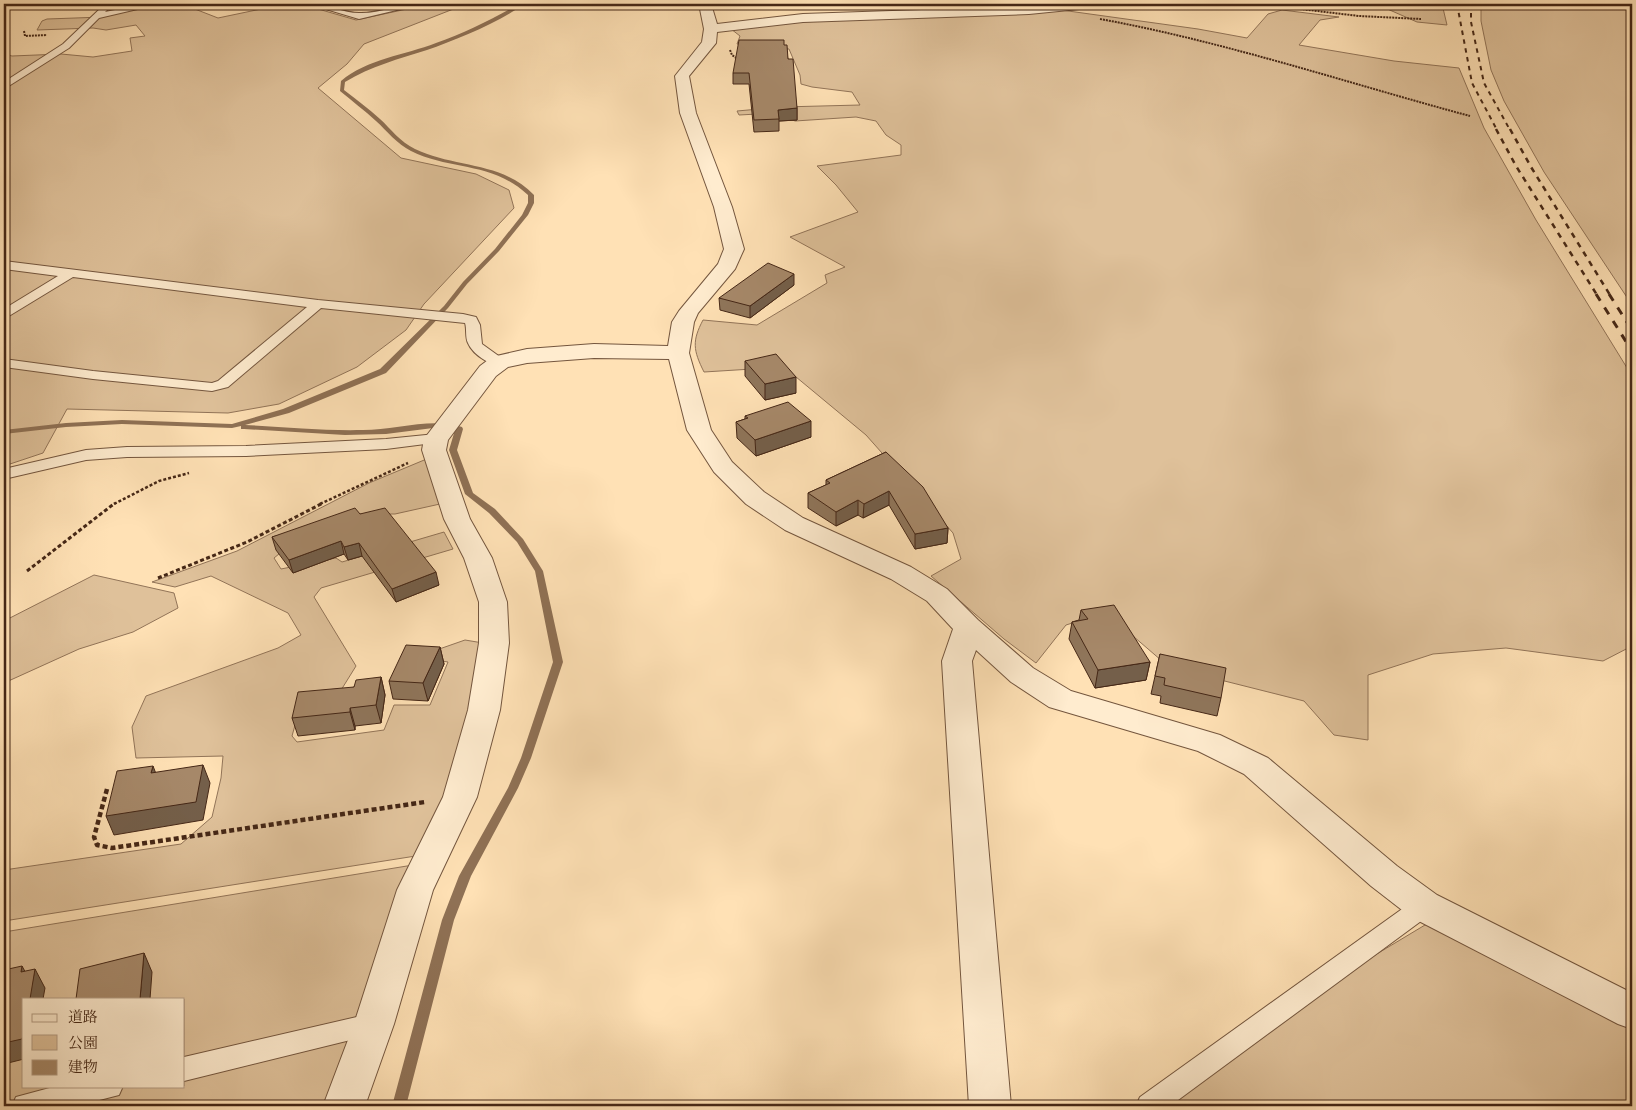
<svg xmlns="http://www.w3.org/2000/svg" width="1636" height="1110" font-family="'IM FELL English','Noto Serif JP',serif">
<rect width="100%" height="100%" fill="#ffe1b5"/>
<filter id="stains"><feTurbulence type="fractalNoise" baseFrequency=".004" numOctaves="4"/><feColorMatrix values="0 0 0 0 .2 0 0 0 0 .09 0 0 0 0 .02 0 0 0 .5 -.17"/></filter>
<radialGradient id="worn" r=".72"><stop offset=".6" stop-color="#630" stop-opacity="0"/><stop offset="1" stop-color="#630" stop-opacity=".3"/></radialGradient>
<path fill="#dfc19a" stroke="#927458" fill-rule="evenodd" d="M 119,4 L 182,4 L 218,18 L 285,4 L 301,4 L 356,20 L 430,4 L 485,4 L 456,8 L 364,44 L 347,64 L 318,88 L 401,158 L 476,174 L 509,190 L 514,208 L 424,304 L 406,330 L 357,367 L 279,404 L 228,413 L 67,409 L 43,453 L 4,466 L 4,54 L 12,56 L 61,54 L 93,57 L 132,51 L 130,38 L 145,36 L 136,25 L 106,30 L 93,28 L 37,30 L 42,21 L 47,19 L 103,17 Z
M 1376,4 L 1442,4 L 1447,25 L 1417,22 Z
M 1481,4 L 1632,4 L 1632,305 L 1544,172 L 1504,101 L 1491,70 L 1481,21 Z
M 1061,10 L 1198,29 L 1247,38 L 1268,14 L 1282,10 L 1339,17 L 1320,20 L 1299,45 L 1394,61 L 1459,68 L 1484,128 L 1536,220 L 1632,376 L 1632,646 L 1603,661 L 1506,648 L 1433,654 L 1368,675 L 1368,740 L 1334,735 L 1304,701 L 1169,667 L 1126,630 L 1098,615 L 1066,625 L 1036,663 L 1004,639 L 931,576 L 961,559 L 953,533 L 866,435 L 784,367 L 704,372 C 693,350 692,341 703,320 L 757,325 L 827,283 L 825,275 L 845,267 L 790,237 L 858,212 L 836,185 L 817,166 L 901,155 L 901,145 L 886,135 L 876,121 L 856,117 L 795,121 L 777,113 L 739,115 L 737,111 L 782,107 L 860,105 L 852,92 L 812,87 L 801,84 L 800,75 L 789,49 L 737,44 L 740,36 L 731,29 L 774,22 Z
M 429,458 L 440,504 L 395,514 L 355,514 L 305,533 L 274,558 L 281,569 L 336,558 L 342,562 L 444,532 L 453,549 L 321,588 L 314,597 L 356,666 L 338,695 L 301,704 L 292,736 L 297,742 L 384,730 L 394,705 L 430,705 L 448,662 L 422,658 L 425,654 L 465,640 L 483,643 C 472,689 465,736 452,781 C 445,806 432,831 422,855 L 4,921 L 4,870 L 181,844 L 212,817 L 221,778 L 223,756 L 136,758 L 132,727 L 146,696 L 278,648 L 301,635 L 288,613 L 211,576 L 175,587 L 152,582 L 237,551 L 369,483 Z
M 94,575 L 174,593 L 178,608 L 133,632 L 79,649 L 4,683 L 4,621 Z
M 413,865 L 325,1106 L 4,1106 L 4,932 ZM 24,999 L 184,999 L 184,1086 L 24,1086 Z
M 1425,925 L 1456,931 L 1632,1020 L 1632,1106 L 1162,1106 L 1355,967 Z"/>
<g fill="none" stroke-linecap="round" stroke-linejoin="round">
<path fill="#8f7155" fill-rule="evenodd" d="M 519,4 L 524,4 C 500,22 456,40 427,50 C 399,59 371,66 345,82 L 344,90 C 356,99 369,109 380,119 C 391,129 400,142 415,149 C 454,168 502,161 534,195 L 534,203 L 528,215 L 499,251 L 467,284 L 448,308 L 386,373 L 289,413 L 245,425 C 284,427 324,431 363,430 C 394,430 433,417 462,427 L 463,429 L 457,450 L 473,493 L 495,509 L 523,539 L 543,571 L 563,662 L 531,758 L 518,788 L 471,876 L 454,920 L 406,1106 L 392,1106 L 442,920 L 459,876 L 508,788 L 521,758 L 553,662 L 535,571 L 517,542 L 489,513 L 465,494 L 449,450 L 455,430 L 447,428 L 433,428 L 386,434 L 345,435 L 244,429 L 241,429 L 241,426 L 232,428 L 122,424 L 66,427 L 4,434 L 4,430 L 66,423 L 122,420 L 232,424 L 283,409 L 380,369 L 444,306 L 463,282 L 495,249 L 522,215 L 528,203 L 528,195 C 491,161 452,171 411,151 C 397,144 387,131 376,121 C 364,110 352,101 340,91 L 341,81 C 367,59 405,55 436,43 C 465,33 493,19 519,4 Z"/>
<g stroke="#74563e" stroke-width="2">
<path id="lane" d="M 105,4 L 113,4 L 105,12 L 145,4 L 159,4 L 99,18 L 69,48 L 4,89 L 4,82 L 63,44 Z
M 309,4 C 327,3 342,13 359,13 C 380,14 400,3 422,4 L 359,19 Z
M 4,261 L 318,300 L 463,314 L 476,317 L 480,325 L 482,344 L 507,362 L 505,365 C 493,368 473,355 468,343 C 465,337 467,329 465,323 L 321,308 L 228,387 L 212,391 L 93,379 L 4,367 L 4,359 L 93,371 L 212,383 L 218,381 L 307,307 L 73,277 L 4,319 L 4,309 L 58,276 L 4,269 Z
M 436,434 L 441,436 L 444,439 L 441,442 L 386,449 L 246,456 L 127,457 L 86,460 L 4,479 L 4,469 L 86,450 L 127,447 L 246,446 L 386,439 Z
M 1424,897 L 1432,899 L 1436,906 L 1432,913 L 1170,1106 L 1136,1106 L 1140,1097 L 1416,899 Z
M 374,1013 L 383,1016 L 387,1024 L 383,1032 L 184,1081 L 184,1057 Z
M 57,1086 L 123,1086 L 119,1095 L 76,1106 L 12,1106 L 16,1097 Z"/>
</g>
<g stroke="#74563e" stroke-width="2">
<path id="street" d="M 699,4 L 711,4 L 717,24 L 803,14 L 1095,4 L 1094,7 L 1089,8 L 1029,14 L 803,22 L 717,32 L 716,43 L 689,76 L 696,113 L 732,207 L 744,249 L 735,269 L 698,313 L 694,322 L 689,353 L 711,430 L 732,462 L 764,492 L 803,518 L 911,567 L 947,589 L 978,620 L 1033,668 L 1071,691 L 1220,735 L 1268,758 L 1397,866 L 1437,895 L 1632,993 L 1632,1029 L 1618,1024 L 1411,917 L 1371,886 L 1244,774 L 1198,751 L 1049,707 L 1011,682 L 976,650 L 972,661 L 1011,1106 L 969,1106 L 942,661 L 953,629 L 927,601 L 891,579 L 785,530 L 746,504 L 714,472 L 687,430 L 669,359 L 594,358 L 527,363 L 508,367 L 496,376 L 448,440 L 446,450 L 470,519 L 492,558 L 507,602 L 509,643 L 500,710 L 477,797 L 433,890 L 394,1024 L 365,1106 L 323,1106 L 354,1024 L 397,890 L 443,797 L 468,710 L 479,643 L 479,602 L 464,558 L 444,519 L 422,450 L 424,439 L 480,366 L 492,357 L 527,349 L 594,344 L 668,346 L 672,322 L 679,311 L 718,264 L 724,249 L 714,207 L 680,113 L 675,76 L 702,42 L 704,29 Z"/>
</g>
<path stroke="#452716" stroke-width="2" stroke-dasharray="2 1" stroke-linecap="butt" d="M 1258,4 L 1359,16 L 1421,19
M 1100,19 C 1226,42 1347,83 1470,116
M 24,31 L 25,36 L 47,35
M 730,50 L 732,55 L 739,60"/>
<path stroke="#452716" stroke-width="2.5" stroke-dasharray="3 2" stroke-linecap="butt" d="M 114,504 L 159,481 L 189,473
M 320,504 L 408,463"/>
<path stroke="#452716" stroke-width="3" stroke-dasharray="4 2.5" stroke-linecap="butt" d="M 27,571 L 115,503
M 158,578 L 247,542 L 323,503"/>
<path stroke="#452716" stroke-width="4.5" stroke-dasharray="5 3" stroke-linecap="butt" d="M 107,789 L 94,837 L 97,845 L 112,848 L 425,802"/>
<use href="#lane" fill="#ffeccf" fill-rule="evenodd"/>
<use href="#street" fill="#ffeccf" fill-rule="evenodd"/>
<path stroke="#452716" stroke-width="2" stroke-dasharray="4.5 4.5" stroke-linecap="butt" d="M 1457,4 L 1472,83 L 1497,130
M 1471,4 L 1471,22 L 1484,83 L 1510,130"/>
<path stroke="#452716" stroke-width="2.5" stroke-dasharray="5.5 5.5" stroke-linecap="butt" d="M 1496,129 L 1516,166 L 1597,295
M 1510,129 L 1531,167 L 1610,295"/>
<path stroke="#452716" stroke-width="3" stroke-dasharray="8 8" stroke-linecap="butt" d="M 1596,294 L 1632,351
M 1609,294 L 1632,330"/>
</g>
<path fill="#8f755a" stroke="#452716" d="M 784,45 L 788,59 L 797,108 L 797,120 L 779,121 L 779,131 L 754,132 L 749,84 L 733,84 L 733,73 Z
M 794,285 L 750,318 L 720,310 L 719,298 Z
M 745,361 L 796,393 L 765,400 L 745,376 Z
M 745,416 L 811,437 L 756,456 L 737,438 L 736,422 L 745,419 Z
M 886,452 L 948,528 L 947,543 L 915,549 L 889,505 L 863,518 L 858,515 L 836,526 L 808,508 L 808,493 L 826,485 L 826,480 Z
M 360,514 L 439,585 L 396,602 L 362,556 L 348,560 L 344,554 L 293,573 L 276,550 L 272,537 Z
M 1081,610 L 1150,662 L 1146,680 L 1095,688 L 1069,639 L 1072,622 L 1079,620 Z
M 440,647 L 444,664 L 428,701 L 393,699 L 389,681 Z
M 1160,654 L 1221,698 L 1217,716 L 1160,703 L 1161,696 L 1151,694 Z
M 381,677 L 385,695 L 381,723 L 355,726 L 355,730 L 298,736 L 292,718 L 354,687 Z"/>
<path fill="#745f4a" stroke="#452716" d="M 797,108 L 797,120 L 779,121 L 778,110 Z
M 794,274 L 794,285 L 750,318 L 750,306 Z
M 796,377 L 796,393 L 765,400 L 765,384 Z
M 811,421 L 811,437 L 756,456 L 755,440 Z
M 889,491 L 889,505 L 863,518 L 864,504 Z
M 858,500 L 858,515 L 836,526 L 836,512 Z
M 948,528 L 947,543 L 915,549 L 915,534 Z
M 341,541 L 344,554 L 293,573 L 289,560 Z
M 359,543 L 362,556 L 348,560 L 344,547 Z
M 436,572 L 439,585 L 396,602 L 392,589 Z
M 440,647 L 444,664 L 428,701 L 423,683 Z
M 1150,662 L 1146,680 L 1095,688 L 1098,670 Z
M 381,677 L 385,695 L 381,723 L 376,705 Z
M 350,708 L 355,726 L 355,730 L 350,712 Z
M 203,765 L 210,783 L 203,820 L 114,835 L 106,816 Z
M 153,766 L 160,784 L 151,773 Z
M 144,953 L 152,972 L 150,999 L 140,999 Z
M 22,966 L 32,984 L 35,969 L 45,988 L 43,999 L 30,999 L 21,972 Z
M 24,1031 L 24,1059 L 4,1064 L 4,1043 Z"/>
<path fill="#a68869" stroke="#452716" d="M 739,40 L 784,40 L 784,45 L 787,45 L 788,59 L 793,59 L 797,108 L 778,110 L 779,119 L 754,120 L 749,73 L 733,73 Z
M 768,263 L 794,274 L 750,306 L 719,298 Z
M 776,354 L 796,377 L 765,384 L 745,361 Z
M 788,402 L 811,421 L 755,440 L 736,422 L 748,418 L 745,416 Z
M 886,452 L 923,487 L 948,528 L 915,534 L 889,491 L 864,504 L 858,500 L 836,512 L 808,493 L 830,483 L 826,480 Z
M 355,508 L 360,514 L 385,508 L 436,572 L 392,589 L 359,543 L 344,547 L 341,541 L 289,560 L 272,537 Z
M 1114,605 L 1150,662 L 1098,670 L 1072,622 L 1088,619 L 1081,610 Z
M 406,645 L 440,647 L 423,683 L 389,681 Z
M 1160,654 L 1226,668 L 1221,698 L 1164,685 L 1165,678 L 1155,676 Z
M 381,677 L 376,705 L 350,708 L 350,712 L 292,718 L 298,692 L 354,687 L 356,680 Z
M 203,765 L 196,802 L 106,816 L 117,771 L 153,766 L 151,773 Z
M 144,953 L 140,999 L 76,999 L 80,969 Z
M 22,966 L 21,972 L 35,969 L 30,999 L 24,999 L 24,1031 L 22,1039 L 4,1043 L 4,970 Z"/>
<rect width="1636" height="1110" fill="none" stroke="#ffe1b5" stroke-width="20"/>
<rect x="5" y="5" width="1626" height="1100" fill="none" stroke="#452716" stroke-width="2.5"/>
<rect x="10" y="10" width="1616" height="1090" fill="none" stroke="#452716"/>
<rect x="22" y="998" width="162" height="90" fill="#ffeccf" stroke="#b59d85"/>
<rect x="32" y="1014" width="25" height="8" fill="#ffeccf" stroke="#b59d85"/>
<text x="68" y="1022" font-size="15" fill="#452716">道路</text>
<rect x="32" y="1035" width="25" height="15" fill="#dfc19a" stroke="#b59d85"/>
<text x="68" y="1048" font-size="15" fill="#452716">公園</text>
<rect x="32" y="1060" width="25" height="15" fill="#a68869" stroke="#b59d85"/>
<text x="68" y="1072" font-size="15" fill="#452716">建物</text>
<rect width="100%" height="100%" filter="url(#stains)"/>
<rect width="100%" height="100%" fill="url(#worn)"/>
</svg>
